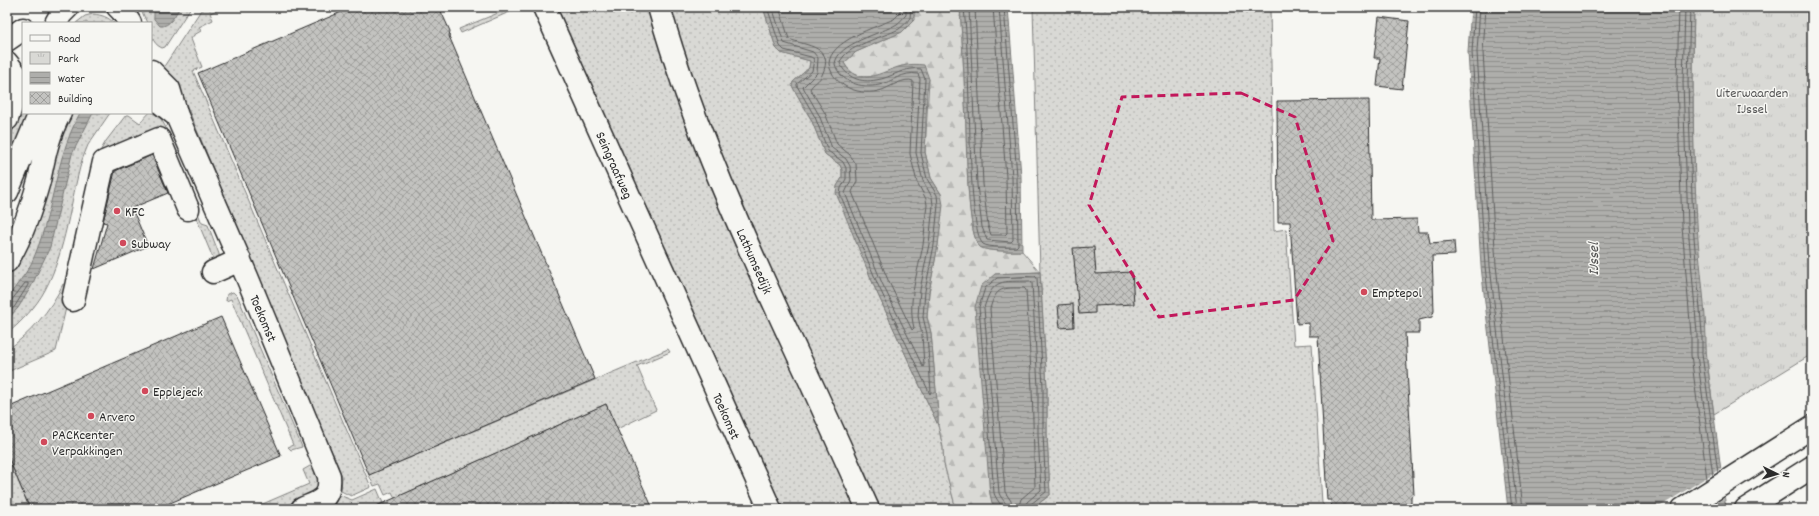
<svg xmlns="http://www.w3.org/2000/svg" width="1819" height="516" font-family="Dekko,sans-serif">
<defs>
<pattern id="grass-dots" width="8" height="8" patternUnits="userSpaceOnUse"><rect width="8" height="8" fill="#d9d9d5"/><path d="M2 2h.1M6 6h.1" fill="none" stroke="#babab7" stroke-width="1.8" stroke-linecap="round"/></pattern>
<pattern id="forest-firs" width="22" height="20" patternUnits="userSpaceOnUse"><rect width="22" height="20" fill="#d9d9d5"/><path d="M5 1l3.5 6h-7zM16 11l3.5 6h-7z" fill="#babab7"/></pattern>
<pattern id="park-tufts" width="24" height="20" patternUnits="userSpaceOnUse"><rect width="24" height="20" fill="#d9d9d5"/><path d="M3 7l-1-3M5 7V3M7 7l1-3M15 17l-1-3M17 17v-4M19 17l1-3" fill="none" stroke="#babab7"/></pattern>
<pattern id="water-rules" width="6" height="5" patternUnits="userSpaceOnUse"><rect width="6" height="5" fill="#aeaeab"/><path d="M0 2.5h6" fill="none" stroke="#8e8e8b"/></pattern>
<pattern id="building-cross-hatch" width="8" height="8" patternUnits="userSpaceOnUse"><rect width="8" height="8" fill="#c3c3c0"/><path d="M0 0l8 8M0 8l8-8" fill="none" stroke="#9f9f9c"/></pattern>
</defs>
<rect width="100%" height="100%" fill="#f6f6f2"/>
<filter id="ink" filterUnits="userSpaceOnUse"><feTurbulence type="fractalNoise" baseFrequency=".025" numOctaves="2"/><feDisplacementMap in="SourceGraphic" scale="8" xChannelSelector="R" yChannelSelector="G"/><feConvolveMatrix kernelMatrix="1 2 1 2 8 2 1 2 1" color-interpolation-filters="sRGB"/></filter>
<g filter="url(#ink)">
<path fill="url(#grass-dots)" stroke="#828280" d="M 140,7 L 191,7 L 165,47 L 162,48 C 151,43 151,33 151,23 L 147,23 Z
M 203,7 L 225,7 L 210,13 L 213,20 L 199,27 L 201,31 L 194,35 L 191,39 L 202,67 L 193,71 L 371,487 L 351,496 L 341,491 L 342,476 L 181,92 L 163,68 Z
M 501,7 L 521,7 L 461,33 L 459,29 L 503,11 Z
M 554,7 L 656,7 L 864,509 L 779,509 Z
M 665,7 L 763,7 L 776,48 L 782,53 L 810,61 L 809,68 L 793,82 L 802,105 L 811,119 L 825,154 L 840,165 L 842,170 L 842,178 L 837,187 L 874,286 L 938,425 L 943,447 L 944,464 L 956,509 L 874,509 L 741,218 Z
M 1033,7 L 1270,7 L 1274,231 L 1286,229 L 1294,345 L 1312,344 L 1322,503 L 1327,509 L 1037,509 L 1037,505 L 1050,495 L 1047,434 L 1047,387 L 1040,272 Z
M 93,14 C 102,15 108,17 114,23 L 76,23 L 85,16 Z
M 23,94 L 23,113 L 34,113 L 7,166 L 7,134 Z
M 151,111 L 161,119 L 165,126 L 182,166 L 180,172 L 202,223 L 208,225 L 219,254 L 219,261 L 215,263 L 161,133 L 99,158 L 72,281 L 65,280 L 71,264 L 98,155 L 106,141 L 126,115 L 129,115 L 140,123 Z
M 68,113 L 110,113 L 88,145 L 82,160 C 70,202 66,251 45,290 C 36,307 22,321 7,334 L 7,276 L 11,270 Z
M 63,284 L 71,286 L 56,351 L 7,372 L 7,350 C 31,333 50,311 63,284 Z
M 233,292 L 238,297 L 302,447 L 291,450 L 288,447 L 293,445 L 231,299 L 226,301 L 227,294 Z
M 668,349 L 670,352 L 637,366 L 656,410 L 617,429 L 606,404 L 395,498 L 392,492 L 385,495 L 380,484 L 374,486 L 369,475 Z
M 7,455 L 30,509 L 7,509 Z
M 310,466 L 315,467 L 321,485 L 314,494 L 279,509 L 251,509 L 309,484 L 303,470 Z
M 377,489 L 383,503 L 370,509 L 329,509 L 335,504 L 339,495 L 352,500 Z"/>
<path fill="url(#forest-firs)" stroke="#828280" d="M 914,7 L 960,7 C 962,39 964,70 965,102 C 967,126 965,233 980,247 C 987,252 1013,251 1022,251 L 1040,272 L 995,274 L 989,469 C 990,485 986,498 1000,509 L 956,509 L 944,464 L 943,447 L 938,425 L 938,413 L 931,333 L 927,317 L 929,292 L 938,245 L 942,205 L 941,194 L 931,178 L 925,152 L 929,79 L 902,66 C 882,74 858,87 844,63 L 856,52 L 902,32 L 915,15 Z"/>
<path fill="url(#park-tufts)" stroke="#828280" d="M 1694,7 L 1812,7 L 1812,354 L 1714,414 C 1695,280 1691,143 1694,7 Z"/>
<path fill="url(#water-rules)" stroke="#7a7a78" d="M 154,7 L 180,7 C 175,15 170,27 160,26 L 154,19 Z
M 763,7 L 914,7 L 914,20 L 902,32 L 856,52 L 844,63 C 859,90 881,71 902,66 C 909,64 917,64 924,65 L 929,79 L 927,90 L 925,152 L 931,178 L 941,194 L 943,205 L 938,245 L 929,292 L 927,317 L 931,333 L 938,413 L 938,425 L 874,286 L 836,193 L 837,186 L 842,178 L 842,170 L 840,165 L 825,154 L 811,119 L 792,86 L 793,82 L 809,68 L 810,61 L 781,53 L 776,48 Z
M 960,7 L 1008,7 L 1021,176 L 1022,251 C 1013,251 987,252 980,247 C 965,233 967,126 965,102 C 964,70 962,39 960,7 Z
M 1471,7 L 1694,7 C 1692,79 1693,151 1697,223 C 1699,267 1707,310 1706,354 L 1726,509 L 1508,509 L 1481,266 L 1468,52 Z
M 80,113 L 93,113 L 72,154 L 50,247 L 31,287 L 18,308 L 7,320 C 7,315 5,304 8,299 C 13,288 25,276 31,264 C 54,215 54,160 80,113 Z
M 1040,272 L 1047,387 L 1047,434 L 1050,495 L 1031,509 L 1000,509 L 992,503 L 990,494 L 975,307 L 981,286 L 995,274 Z"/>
<path fill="#f6f6f2" d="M 1723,467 L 1726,497 L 1707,509 L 1656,509 Z"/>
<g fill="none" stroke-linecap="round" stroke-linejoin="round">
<path stroke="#5f5f5e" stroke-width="1" d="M 767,7 L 780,46 L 784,50 L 811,57 L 814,59 L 812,71 L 797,84 L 797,86 L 815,117 L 828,151 L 843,162 L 846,168 L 846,179 L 841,188 L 840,194 L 878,285 L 930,394 L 931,392 L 927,334 L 923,317 L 925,291 L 934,245 L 938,205 L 937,195 L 927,179 L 921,153 L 925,79 L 921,69 C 904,66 892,78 876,80 C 861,83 846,78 840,63 C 844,46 884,37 899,29 C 903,26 907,22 910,18 L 911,7
M 772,7 L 784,43 L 813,52 L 818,58 L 817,73 L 803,87 L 819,115 L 832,148 L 846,159 L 850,166 L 851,180 L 845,193 L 882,283 L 923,367 L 924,365 L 922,335 L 918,316 L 920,290 L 929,244 L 933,205 L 932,197 L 923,181 L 916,153 L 920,79 L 918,74 C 903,71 892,82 879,85 C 861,89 840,82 835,64 C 837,43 881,34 897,24 C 900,22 903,18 906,15 L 906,7
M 779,7 L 789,39 C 806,46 836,46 822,75 C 820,81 813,83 810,89 L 825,113 L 837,144 L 850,155 L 856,164 L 857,181 L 852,192 L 888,280 L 912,330 L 914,328 C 907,301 918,272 923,245 C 925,232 925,218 927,205 L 926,199 L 917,182 L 910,154 L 913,81 C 905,77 890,87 882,90 C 861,97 833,87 829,64 C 829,41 876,27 894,19 L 900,13 L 900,7
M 964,7 C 967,38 968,70 969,102 C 970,123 970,233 983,244 C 989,248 1009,247 1016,247 L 1018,245 L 1017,176 L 1004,7
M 969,7 L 977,185 L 982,227 L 987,240 L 1011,242 L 1013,240 L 1012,177 L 999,7
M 975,7 L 983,184 L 988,226 L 991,235 L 1005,235 L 1007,233 L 1006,177 L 993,7
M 1475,7 L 1472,52 L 1485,266 L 1512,509
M 1480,7 L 1477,52 L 1490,266 L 1517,509
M 1486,7 L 1483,52 L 1496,265 L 1523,509
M 1679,7 L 1677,83 L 1682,226 L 1691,334 L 1691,355 L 1707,479
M 1685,7 L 1683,83 L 1688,225 L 1697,333 L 1697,355 L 1713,476
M 1690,7 L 1688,83 L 1693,225 L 1702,333 L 1702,354 L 1718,473
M 7,302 L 11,301 L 25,283 L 28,283 L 28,285 L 15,306 L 7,315
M 1002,509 C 1002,504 996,500 994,493 L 979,307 L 985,288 L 997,278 L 1035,276 L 1037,278 L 1043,387 L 1043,434 L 1046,492 L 1031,504 L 1029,509
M 1007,509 C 1007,502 1001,499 999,493 L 984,308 C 993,277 1002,282 1030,281 L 1032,283 L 1038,387 L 1038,434 L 1041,490 L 1027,502 L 1024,509
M 1013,509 L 1011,501 L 1005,492 L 990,309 C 996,286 1003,288 1024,288 L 1026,290 L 1032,388 L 1035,487 L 1021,499 L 1018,509"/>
<path stroke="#7a7a78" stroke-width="5.5" d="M 7,141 L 13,122"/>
</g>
<path fill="url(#building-cross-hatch)" stroke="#2b2b2b" d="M 353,7 L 439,7 L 450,31 L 449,36 L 595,379 L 369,475 L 198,73 Z
M 1379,17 L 1409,21 L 1402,89 L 1377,86 L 1380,58 L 1374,58 Z
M 1369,100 L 1371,220 L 1417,219 L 1418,232 L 1428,232 L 1430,243 L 1454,241 L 1455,255 L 1432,256 L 1434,311 L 1432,317 L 1419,320 L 1419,333 L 1405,333 L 1414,495 L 1411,496 L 1411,509 L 1332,509 L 1331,500 L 1327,500 L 1318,336 L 1309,336 L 1309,323 L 1297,324 L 1290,222 L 1278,222 L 1277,101 Z
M 152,155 L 168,193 L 132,208 L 148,246 L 94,269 L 107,223 L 103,222 L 115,171 Z
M 1094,247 L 1096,274 L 1132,272 L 1134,304 L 1095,306 L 1095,313 L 1079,314 L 1073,248 Z
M 1073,304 L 1074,327 L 1060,328 L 1058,305 Z
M 221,317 L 281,456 L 156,509 L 30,509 L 7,454 L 7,408 Z
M 606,404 L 653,509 L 370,509 Z"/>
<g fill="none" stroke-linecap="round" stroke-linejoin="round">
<g stroke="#2b2b2b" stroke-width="25">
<path id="minor" d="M 118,7 L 122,11 L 130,23
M 544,7 L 770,509
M 659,7 C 693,128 745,241 798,355 C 822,406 845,458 868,509
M 56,23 L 61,14 L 68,7
M 7,40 L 23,29
M 7,63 L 18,77 L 19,84 L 7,119
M 151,71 L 169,89 L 177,116 L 247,277 L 329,476 C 331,500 320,501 302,509
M 151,95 L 177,116
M 7,192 L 40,113
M 7,261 C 21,239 32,206 39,181 C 44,157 48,135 60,113
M 213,272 L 240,260
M 73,300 L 104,162 L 159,139 L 188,209"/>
</g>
<g stroke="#2b2b2b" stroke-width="25">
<path id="highway" d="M 1683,509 L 1812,427
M 1746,509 L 1812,467"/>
</g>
<use href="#minor" stroke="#f6f6f2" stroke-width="22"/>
<use href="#highway" stroke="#f6f6f2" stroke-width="22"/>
</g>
</g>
<path fill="none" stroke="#c2185b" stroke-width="3" stroke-dasharray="8 5" stroke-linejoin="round" d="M 1241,93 L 1295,117 L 1333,241 L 1294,300 L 1159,317 L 1089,205 L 1122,97 Z"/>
<g fill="#d1495b" stroke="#f6f6f2" stroke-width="1.5">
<circle cx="117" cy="211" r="4"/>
<circle cx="123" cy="243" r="4"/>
<circle cx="1364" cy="292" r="4"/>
<circle cx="145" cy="391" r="4"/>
<circle cx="91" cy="416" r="4"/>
<circle cx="44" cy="442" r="4"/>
</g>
<g text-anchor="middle" stroke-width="3" stroke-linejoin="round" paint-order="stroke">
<g font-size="14" fill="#565656" stroke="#f6f6f2">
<text x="1752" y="97">Uiterwaarden<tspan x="1752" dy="16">IJssel</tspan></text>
</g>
<g font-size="14" fill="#2b2b2b" stroke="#f6f6f2">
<text transform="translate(615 165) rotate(66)" y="5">Seingraafweg</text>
<text transform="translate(755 261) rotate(66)" y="5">Lathumsedijk</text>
<text transform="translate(264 318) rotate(67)" y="5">Toekomst</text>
<text transform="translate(727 416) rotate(66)" y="5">Toekomst</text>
</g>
<g font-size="14" fill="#2b2b2b" stroke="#f6f6f2" text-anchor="start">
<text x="125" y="216">KFC</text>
<text x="131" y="248">Subway</text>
<text x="1372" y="297">Emptepol</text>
<text x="153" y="396">Epplejeck</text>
<text x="99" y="421">Arvero</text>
<text x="52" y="439">PACKcenter<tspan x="52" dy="16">Verpakkingen</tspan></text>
</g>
<g font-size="15" font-style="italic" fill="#525251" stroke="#f6f6f2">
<text transform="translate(1593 259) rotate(-90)" y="5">IJssel</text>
</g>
</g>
<rect width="1819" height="516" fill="none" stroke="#f6f6f2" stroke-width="24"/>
<rect x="12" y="12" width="1795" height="492" fill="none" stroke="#2b2b2b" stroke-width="1.5" filter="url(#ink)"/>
<rect x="22" y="22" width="130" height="92" fill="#f6f6f2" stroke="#a5a5a2"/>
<rect x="30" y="35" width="20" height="6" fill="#f6f6f2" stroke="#a5a5a2"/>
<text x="58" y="42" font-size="12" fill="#2b2b2b">Road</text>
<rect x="30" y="52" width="20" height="12" fill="url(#park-tufts)" stroke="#a5a5a2"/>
<text x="58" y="62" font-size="12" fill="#2b2b2b">Park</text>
<rect x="30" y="72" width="20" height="12" fill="url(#water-rules)" stroke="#a5a5a2"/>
<text x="58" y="82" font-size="12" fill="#2b2b2b">Water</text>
<rect x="30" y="92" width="20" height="12" fill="url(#building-cross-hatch)" stroke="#a5a5a2"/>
<text x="58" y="102" font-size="12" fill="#2b2b2b">Building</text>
<g transform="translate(1777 474) rotate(95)" stroke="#f6f6f2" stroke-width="3" paint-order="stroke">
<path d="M0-3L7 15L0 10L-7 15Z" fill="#2b2b2b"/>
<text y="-6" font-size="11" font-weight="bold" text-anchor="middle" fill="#2b2b2b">N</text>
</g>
</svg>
